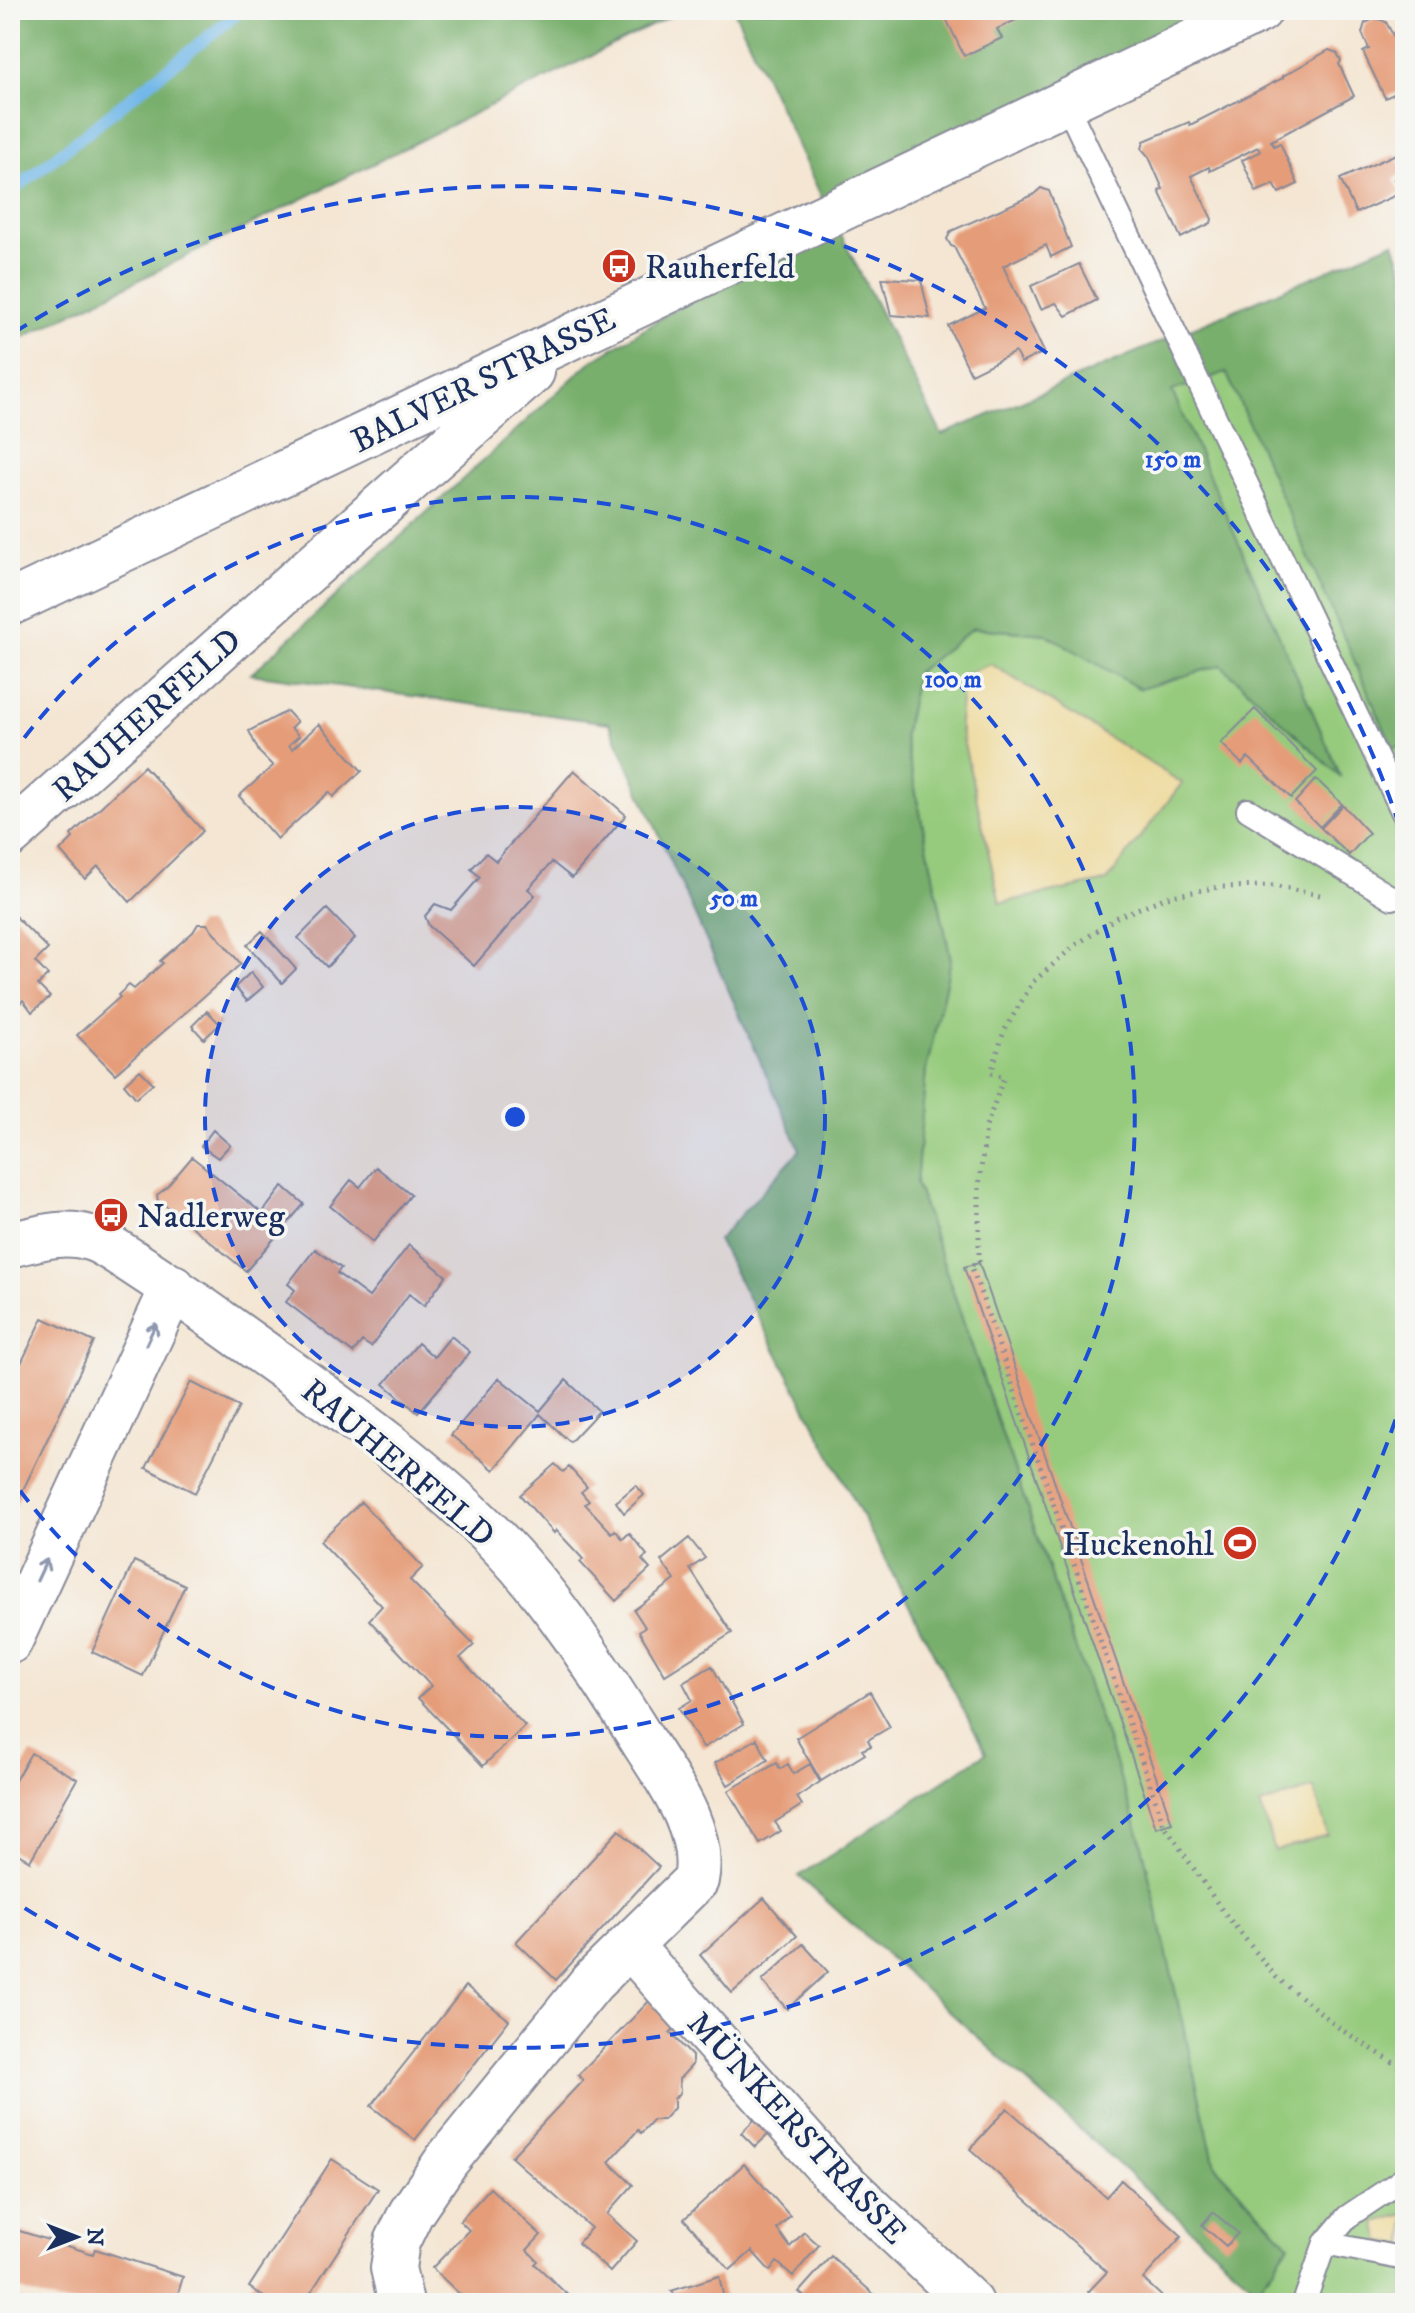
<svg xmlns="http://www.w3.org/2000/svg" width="1415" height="2313" font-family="'IM FELL DW Pica',serif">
<rect width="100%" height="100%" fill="#f6f6f2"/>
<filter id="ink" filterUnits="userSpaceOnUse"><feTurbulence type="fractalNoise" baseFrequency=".0125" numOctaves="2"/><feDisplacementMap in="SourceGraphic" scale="16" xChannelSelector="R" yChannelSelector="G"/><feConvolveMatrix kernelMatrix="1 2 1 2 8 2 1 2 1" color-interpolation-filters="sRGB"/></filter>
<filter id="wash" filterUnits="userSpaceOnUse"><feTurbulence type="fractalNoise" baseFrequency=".006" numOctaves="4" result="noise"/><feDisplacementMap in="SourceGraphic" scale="32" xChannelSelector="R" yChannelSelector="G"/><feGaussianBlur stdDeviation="1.8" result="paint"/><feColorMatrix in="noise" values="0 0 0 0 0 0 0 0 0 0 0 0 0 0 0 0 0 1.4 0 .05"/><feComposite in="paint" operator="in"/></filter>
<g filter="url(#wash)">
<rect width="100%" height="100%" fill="#f4e6d3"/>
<path fill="#96cb7d" stroke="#587d6e" stroke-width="2" d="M 1227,372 L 1393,747 L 1405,746 L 1405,2303 L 1249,2303 L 1289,2244 L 1215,2166 L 1140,1836 L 916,1183 L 926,1070 L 951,960 L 904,736 L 917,672 L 973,628 L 1046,634 L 1140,689 L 1220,664 L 1340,775 L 1171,390 Z"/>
<path fill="#78af6c" stroke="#4a6f65" stroke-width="2" d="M 10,10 L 683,10 L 10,344 Z
M 734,10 L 1242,10 L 830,213 L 942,435 L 1394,242 L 1405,276 L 1405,746 L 1393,748 L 1226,372 L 1172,391 L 1341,777 L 1221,665 L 1140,689 L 1046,634 L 973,628 L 917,672 L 904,736 L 951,960 L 926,1070 L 916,1184 L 1140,1836 L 1215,2166 L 1289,2244 L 1258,2290 L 799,1876 L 986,1753 L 718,1240 L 800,1150 L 609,723 L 251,674 L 589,363 L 829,213 Z"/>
<path fill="#eeda9e" stroke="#84847e" stroke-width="2" d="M 991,664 L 1182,783 L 1107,881 L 1000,903 L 959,722 L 963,675 Z
M 1314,1788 L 1328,1835 L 1275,1851 L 1260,1805 Z
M 1405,2214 L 1405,2245 L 1381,2242 L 1376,2222 Z"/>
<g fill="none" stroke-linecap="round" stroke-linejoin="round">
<path stroke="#71b7e8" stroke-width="12" d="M 10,193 L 242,10"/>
</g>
<g id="blocks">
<path fill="#e59d79" d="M 942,10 L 1062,10 L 1040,20 L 1035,11 L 997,29 L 1002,38 L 964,56 Z
M 1376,18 L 1386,22 L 1394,37 L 1405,32 L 1405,89 L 1385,98 L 1363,52 L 1369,49 L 1362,33 L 1365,23 Z
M 1329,50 L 1337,53 L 1341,61 L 1339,64 L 1354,96 L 1271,141 L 1274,146 L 1280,143 L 1298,184 L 1279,193 L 1274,184 L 1256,192 L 1242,160 L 1260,152 L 1258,147 L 1210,171 L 1209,167 L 1191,176 L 1212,219 L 1211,223 L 1181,238 L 1159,191 L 1163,189 L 1149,157 L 1142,149 L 1144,141 L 1189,122 L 1190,125 L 1283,78 L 1283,76 Z
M 1396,154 L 1404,172 L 1394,179 L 1401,193 L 1356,213 L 1340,179 Z
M 1041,188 L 1049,191 L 1071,247 L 1051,257 L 1046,245 L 1003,266 L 1044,352 L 1021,363 L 1015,352 L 971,374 L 948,326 L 985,308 L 954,247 L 951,246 L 947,239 L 951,231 L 1033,195 Z
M 1079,264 L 1097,300 L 1066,316 L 1056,303 L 1041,309 L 1031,286 Z
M 882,278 L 921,280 L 930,318 L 891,315 Z
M 1255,709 L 1317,771 L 1291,798 L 1248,757 L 1242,764 L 1221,743 Z
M 287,711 L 297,722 L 291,728 L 299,736 L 289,745 L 292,749 L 319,724 L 362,771 L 333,797 L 329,792 L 277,839 L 239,796 L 273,766 L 259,752 L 249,731 Z
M 144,766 L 203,831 L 130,902 L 98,866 L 85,879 L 60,851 L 73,838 L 71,835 Z
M 574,770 L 626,815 L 572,878 L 552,862 L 528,889 L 535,895 L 474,966 L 429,926 L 425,916 L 435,904 L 451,910 L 480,877 L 471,869 L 486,853 L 496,861 Z
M 1316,779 L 1342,804 L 1320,827 L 1295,802 Z
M 1343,805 L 1369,833 L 1349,855 L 1321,828 Z
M 327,909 L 355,938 L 327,967 L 298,938 Z
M 10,911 L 48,949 L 35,962 L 48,975 L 38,985 L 50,997 L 32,1012 L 23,1000 L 10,1014 Z
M 198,924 L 207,924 L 241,964 L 115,1074 L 77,1035 L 120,997 L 118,995 L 129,985 L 134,989 L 163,963 L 160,961 L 193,932 Z
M 262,931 L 296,969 L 282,983 L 247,945 Z
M 251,972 L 263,987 L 247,1001 L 235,987 Z
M 207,1011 L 220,1024 L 204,1039 L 192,1026 Z
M 140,1070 L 153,1083 L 136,1098 L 124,1084 Z
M 213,1130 L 230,1145 L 218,1158 L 201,1146 Z
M 192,1157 L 262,1213 L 283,1186 L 304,1204 L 246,1271 L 168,1207 L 158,1202 L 157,1195 L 166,1188 Z
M 376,1167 L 411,1195 L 373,1242 L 330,1206 L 351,1180 L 360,1187 Z
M 409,1245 L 446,1276 L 424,1306 L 409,1294 L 371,1347 L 362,1341 L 353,1353 L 286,1302 L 295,1290 L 288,1284 L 315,1249 L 341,1268 L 337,1273 L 369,1297 Z
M 979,1263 L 1172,1823 L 1156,1828 L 964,1267 Z
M 43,1318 L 94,1342 L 10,1517 L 10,1386 Z
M 451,1336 L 470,1352 L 418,1413 L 384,1384 L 418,1343 L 434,1357 Z
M 499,1378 L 540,1411 L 566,1380 L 599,1411 L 570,1442 L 540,1414 L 494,1470 L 451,1435 Z
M 191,1382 L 239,1407 L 195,1493 L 146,1468 Z
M 555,1464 L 563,1472 L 569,1467 L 587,1487 L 581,1492 L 589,1501 L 585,1504 L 612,1533 L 615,1530 L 623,1539 L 629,1533 L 647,1555 L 642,1560 L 650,1569 L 616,1601 L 580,1562 L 583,1559 L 556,1530 L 554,1533 L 520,1495 Z
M 636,1485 L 644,1495 L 624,1513 L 616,1502 Z
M 361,1502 L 423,1567 L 410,1580 L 474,1645 L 460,1658 L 525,1726 L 483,1766 L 418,1698 L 431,1686 L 369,1620 L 382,1606 L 320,1541 Z
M 689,1538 L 705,1558 L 690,1569 L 732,1633 L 665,1675 L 639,1631 L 645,1627 L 634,1610 L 675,1580 L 661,1561 Z
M 134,1561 L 185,1585 L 143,1676 L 92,1652 Z
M 712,1666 L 744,1724 L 703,1748 L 679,1708 L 692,1700 L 683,1683 Z
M 870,1692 L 890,1727 L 868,1740 L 871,1746 L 862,1750 L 865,1754 L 821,1781 L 796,1738 Z
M 757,1739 L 768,1760 L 728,1785 L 715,1763 Z
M 31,1753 L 77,1779 L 30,1861 L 10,1849 L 10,1789 Z
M 777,1763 L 780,1769 L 788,1764 L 793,1774 L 810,1764 L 820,1782 L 797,1797 L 802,1805 L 775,1822 L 781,1831 L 760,1844 L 728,1791 Z
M 619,1830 L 659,1867 L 556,1980 L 516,1942 Z
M 764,1898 L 797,1936 L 732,1993 L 700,1955 Z
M 803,1944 L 828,1972 L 787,2009 L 762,1981 Z
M 466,1986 L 509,2020 L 415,2140 L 371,2106 Z
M 654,1996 L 681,2021 L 670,2033 L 692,2056 L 692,2065 L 679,2079 L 680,2092 L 674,2099 L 674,2108 L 663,2120 L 653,2120 L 641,2133 L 638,2130 L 609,2162 L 633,2185 L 607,2214 L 637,2241 L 610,2272 L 578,2243 L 591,2228 L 511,2157 L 583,2080 L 578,2075 Z
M 1007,2108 L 1106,2197 L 1121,2180 L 1182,2236 L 1143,2279 L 1169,2303 L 1100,2303 L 1088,2292 L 1107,2272 L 970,2149 Z
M 757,2117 L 771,2132 L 755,2147 L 741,2133 Z
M 332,2159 L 378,2189 L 304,2303 L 273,2303 L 249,2287 Z
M 744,2164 L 790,2216 L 777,2229 L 790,2247 L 804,2232 L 819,2245 L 793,2276 L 777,2262 L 770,2271 L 752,2251 L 730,2270 L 684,2219 Z
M 490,2188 L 541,2235 L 527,2250 L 538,2261 L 535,2264 L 576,2303 L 469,2303 L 432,2268 L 469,2230 L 460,2221 Z
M 1213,2212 L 1238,2233 L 1226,2246 L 1202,2225 Z
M 10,2228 L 93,2254 L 95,2249 L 183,2277 L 175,2303 L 60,2303 L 10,2287 Z
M 831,2256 L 877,2297 L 872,2303 L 811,2303 L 799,2292 Z
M 719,2276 L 725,2303 L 684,2303 L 671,2291 Z"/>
</g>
</g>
<g filter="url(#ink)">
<use href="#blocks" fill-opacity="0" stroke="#888a98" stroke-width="2"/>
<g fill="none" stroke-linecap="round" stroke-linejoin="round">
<g stroke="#888a98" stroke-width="26">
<path id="service" d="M 1065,101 L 1405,817
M 1248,810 L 1392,898 L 1405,894
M 1325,2243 L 1405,2259
M 1304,2303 L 1325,2243 L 1347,2217 L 1405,2178"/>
</g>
<g stroke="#888a98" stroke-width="48">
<path id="minor" d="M 10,603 L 1260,10
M 10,835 L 532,372
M 10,1245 C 38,1238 64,1229 93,1239 C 107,1244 121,1255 134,1263 C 168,1285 201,1308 234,1332 C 326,1398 424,1464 503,1547 C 558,1605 601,1675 644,1743 C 669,1782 706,1832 696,1880 L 592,1982 L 447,2160 L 411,2213 L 397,2242 L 393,2268 L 401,2303
M 10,1641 L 173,1287
M 630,1946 L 833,2173 L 971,2303"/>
</g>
<path stroke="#888a98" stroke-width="5" stroke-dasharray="2 6" stroke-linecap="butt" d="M 1320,895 L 1272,886 L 1219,887 L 1167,897 L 1117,917 L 1073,947 L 1033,982 L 1004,1031 L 991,1073 L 1004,1077 L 986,1127 L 979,1187 L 979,1263 L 971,1265 L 1164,1825 L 1222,1910 L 1276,1977 L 1342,2030 L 1405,2070
M 1402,2291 L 1405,2302
M 345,2303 L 354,2291"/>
<use href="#service" stroke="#fff" stroke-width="22"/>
<use href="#minor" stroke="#fff" stroke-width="44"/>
</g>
<defs><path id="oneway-shaft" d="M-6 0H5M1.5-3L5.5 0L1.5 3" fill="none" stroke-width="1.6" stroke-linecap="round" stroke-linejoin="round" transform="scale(2)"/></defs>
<g stroke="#8d97ae">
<use href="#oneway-shaft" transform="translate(151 1334) rotate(-65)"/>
<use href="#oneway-shaft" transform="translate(42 1570) rotate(-65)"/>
</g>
</g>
<circle cx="515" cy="1117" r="310" fill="#1d4ed8" fill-opacity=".12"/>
<g fill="none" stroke="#1d4ed8" stroke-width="4" stroke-dasharray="14 10">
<circle cx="515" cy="1117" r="310"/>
<path d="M10 757A620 620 0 1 1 10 1477"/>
<path d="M1403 1397A931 931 0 0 1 15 1902M15 332A931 931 0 0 1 1403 837"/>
</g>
<defs>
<g id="bus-disc" transform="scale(1.8)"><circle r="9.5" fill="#c8321e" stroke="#f6f6f2"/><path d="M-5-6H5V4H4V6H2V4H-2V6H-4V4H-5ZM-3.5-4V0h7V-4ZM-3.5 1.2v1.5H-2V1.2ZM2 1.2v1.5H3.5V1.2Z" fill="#fff"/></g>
<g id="stadium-disc" transform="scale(1.8)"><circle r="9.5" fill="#c8321e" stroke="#f6f6f2"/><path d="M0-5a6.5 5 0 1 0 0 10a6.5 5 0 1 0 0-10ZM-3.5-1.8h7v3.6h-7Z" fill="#fff"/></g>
</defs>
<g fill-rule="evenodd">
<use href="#bus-disc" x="619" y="266"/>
<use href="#bus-disc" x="111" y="1215"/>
<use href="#stadium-disc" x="1240" y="1543"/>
</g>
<g text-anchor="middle" stroke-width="7" stroke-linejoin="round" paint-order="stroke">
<g font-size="34" fill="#1b2f5e" stroke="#f6f6f2" text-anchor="start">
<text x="645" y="278">Rauherfeld</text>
<text x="137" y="1227">Nadlerweg</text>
<text x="1214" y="1555" text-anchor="end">Huckenohl</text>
</g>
<g font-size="34" fill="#1b2f5e" stroke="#f6f6f2">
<text transform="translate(483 379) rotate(-26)" y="12">BALVER STRASSE</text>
<text transform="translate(146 714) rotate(-42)" y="12">RAUHERFELD</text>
<text transform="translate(399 1462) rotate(40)" y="12">RAUHERFELD</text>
<text transform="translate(798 2127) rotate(47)" y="12">MÜNKERSTRASSE</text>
</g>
</g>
<circle cx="515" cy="1117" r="12" fill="#1d4ed8" stroke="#f6f6f2" stroke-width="4"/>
<g font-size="24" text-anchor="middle" font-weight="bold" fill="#1d4ed8" stroke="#f6f6f2" stroke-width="7" stroke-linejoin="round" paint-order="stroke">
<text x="1173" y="467">150 m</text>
<text x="953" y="687">100 m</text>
<text x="734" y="906">50 m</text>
</g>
<rect width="1415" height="2313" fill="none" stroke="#f6f6f2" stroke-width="40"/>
<g transform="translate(76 2237) rotate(90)" stroke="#f6f6f2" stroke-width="6" paint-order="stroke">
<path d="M0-6L14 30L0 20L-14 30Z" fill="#1b2f5e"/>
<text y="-12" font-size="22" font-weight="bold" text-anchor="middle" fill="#1b2f5e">N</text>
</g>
</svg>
